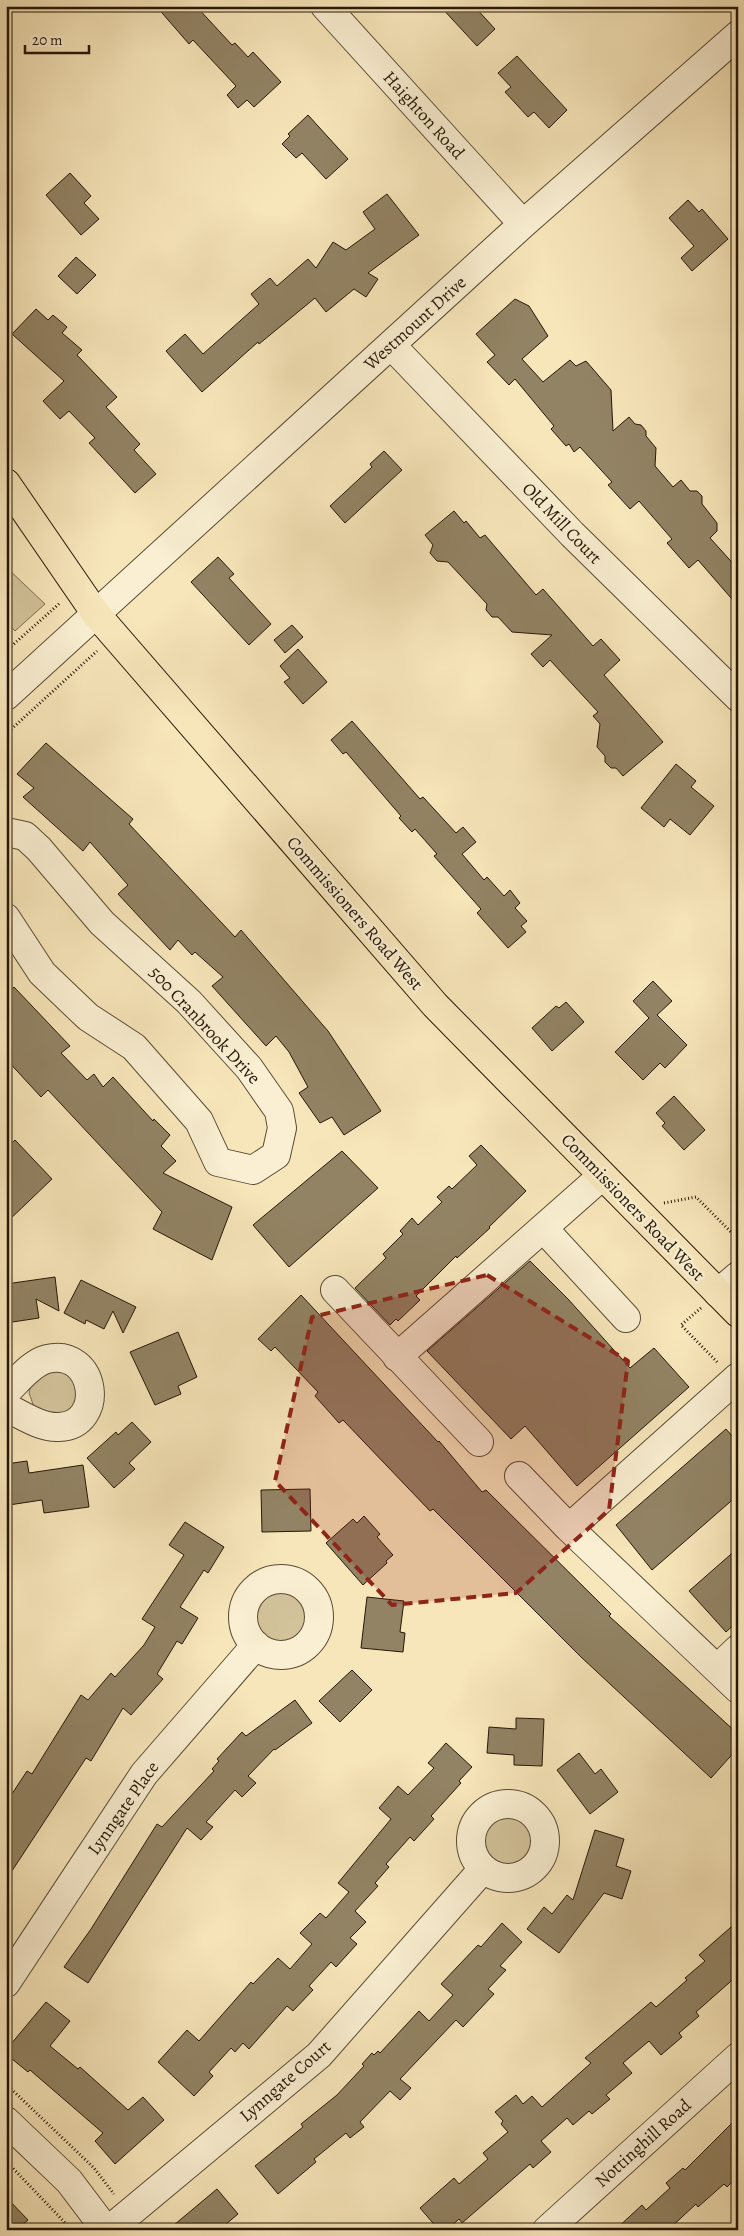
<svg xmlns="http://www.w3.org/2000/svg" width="744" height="2236" font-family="Alegreya,serif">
<rect width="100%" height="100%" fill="#f7e6ba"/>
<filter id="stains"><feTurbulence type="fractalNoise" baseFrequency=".004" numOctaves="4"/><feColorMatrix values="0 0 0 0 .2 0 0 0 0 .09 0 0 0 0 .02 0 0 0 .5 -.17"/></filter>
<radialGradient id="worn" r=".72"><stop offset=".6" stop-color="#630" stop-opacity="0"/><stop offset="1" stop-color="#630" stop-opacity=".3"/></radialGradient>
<path fill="#d3c39b" stroke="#7c6d50" d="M 6,567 L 45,604 L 15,631 L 6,621 Z
M 61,1366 L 80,1389 L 71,1411 L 56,1417 L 34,1407 L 29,1393 L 33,1377 Z
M257 1617a25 25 0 1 1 50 0a25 25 0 1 1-50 0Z
M484 1841a25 25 0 1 1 50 0a25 25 0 1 1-50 0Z"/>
<path fill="#928364" stroke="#251706" d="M 156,6 L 196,6 L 232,45 L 235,43 L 248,57 L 253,52 L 281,82 L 254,107 L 247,100 L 238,108 L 227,95 L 236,86 L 193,40 L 189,44 Z
M 440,6 L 474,6 L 495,29 L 477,46 Z
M 517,56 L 567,110 L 549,128 L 534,112 L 528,117 L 505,92 L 511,87 L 498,73 Z
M 308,115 L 348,159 L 326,179 L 302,153 L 296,158 L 282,144 L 290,136 L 288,134 Z
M 70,173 L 91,196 L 84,203 L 99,219 L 81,235 L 46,195 Z
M 387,194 L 419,235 L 368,273 L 378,279 L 366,297 L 354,289 L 326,312 L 315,298 L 259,344 L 258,342 L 202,392 L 166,351 L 185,334 L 203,354 L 259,304 L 251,294 L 270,278 L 277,286 L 308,259 L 316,268 L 333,242 L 346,250 L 375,229 L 363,212 Z
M 688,200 L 699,212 L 702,209 L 728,239 L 692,271 L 681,258 L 694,246 L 669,218 Z
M 76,257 L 96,275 L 77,294 L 58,276 Z
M 515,299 L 529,306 L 548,336 L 522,359 L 543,382 L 570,360 L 576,366 L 586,361 L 611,390 L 613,431 L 629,417 L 635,424 L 641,425 L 646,431 L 646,436 L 656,448 L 655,466 L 673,487 L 681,480 L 690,491 L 697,491 L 702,496 L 702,504 L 717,523 L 717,531 L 710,538 L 738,569 L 738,606 L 698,560 L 689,568 L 667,543 L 672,539 L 639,501 L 630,509 L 608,485 L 612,482 L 580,447 L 574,452 L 569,444 L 566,446 L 551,429 L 554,426 L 515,379 L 509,385 L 487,362 L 495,355 L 476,334 Z
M 36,309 L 48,320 L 53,315 L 67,327 L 62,333 L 82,350 L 77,355 L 117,397 L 106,407 L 140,444 L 134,450 L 156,474 L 135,493 L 89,443 L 95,438 L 69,411 L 60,419 L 43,401 L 64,381 L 12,334 Z
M 384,451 L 402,470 L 345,523 L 330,506 L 372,467 L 370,464 Z
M 454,511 L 464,523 L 466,521 L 480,538 L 485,535 L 536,595 L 543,589 L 593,646 L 601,639 L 620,660 L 604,675 L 663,742 L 623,776 L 616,768 L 611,768 L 605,762 L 605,756 L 597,747 L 600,724 L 593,716 L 598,712 L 550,660 L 543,667 L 531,654 L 552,635 L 512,632 L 498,617 L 492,617 L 486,610 L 487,604 L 448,562 L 437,561 L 430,553 L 433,545 L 425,535 Z
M 218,557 L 234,574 L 229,578 L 271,624 L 249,645 L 191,582 Z
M 292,625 L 303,637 L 285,653 L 274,640 Z
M 298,649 L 327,682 L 303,704 L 284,682 L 290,678 L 280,666 Z
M 352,721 L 420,799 L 423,797 L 456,833 L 463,827 L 476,842 L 462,854 L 484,880 L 487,877 L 504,896 L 510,890 L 520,903 L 515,908 L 527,921 L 521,926 L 526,932 L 508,948 L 477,913 L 481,909 L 434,856 L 437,854 L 415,829 L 412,832 L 399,818 L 401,816 L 346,752 L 343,754 L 331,740 Z
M 46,743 L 133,819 L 129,824 L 235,937 L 241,930 L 328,1031 L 381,1111 L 344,1135 L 332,1117 L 320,1123 L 299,1093 L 308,1087 L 289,1052 L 276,1036 L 266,1046 L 212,986 L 223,977 L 195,952 L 192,955 L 178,940 L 170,950 L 118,894 L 128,885 L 90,842 L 83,851 L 23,797 L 34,788 L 17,774 Z
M 676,764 L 696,781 L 691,787 L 714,806 L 690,835 L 670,819 L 664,827 L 641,808 Z
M 653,981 L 672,1001 L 657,1015 L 687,1045 L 665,1068 L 660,1063 L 643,1080 L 615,1052 L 649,1018 L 633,1001 Z
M 14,987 L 70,1046 L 61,1053 L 87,1080 L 94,1074 L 103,1087 L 113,1077 L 153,1121 L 154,1119 L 170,1135 L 161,1146 L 176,1161 L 163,1173 L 232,1207 L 212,1260 L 153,1229 L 162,1212 L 48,1090 L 41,1097 L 6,1059 L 6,996 Z
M 566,1002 L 584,1022 L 552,1051 L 532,1028 L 556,1006 L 559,1008 Z
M 674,1096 L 705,1130 L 684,1150 L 662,1126 L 665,1123 L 656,1113 Z
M 15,1140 L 52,1179 L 6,1223 L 6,1148 Z
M 481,1145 L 526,1191 L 489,1227 L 490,1228 L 457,1258 L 456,1256 L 416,1296 L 420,1300 L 398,1321 L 396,1319 L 390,1325 L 355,1288 L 386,1258 L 383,1254 L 403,1234 L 400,1231 L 412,1218 L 418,1225 L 442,1202 L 437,1197 L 449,1186 L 452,1189 L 477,1165 L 469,1156 Z
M 342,1151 L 378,1188 L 289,1267 L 253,1225 Z
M 530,1261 L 568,1299 L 630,1368 L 654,1348 L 689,1387 L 577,1486 L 525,1426 L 511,1439 L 427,1351 Z
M 55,1277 L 59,1311 L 36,1299 L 39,1318 L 6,1323 L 6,1284 Z
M 81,1280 L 136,1307 L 123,1333 L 113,1311 L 104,1329 L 86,1320 L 85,1324 L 64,1313 Z
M 301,1295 L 438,1442 L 439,1441 L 482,1492 L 486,1490 L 611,1614 L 609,1616 L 738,1734 L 738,1748 L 711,1778 L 581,1657 L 433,1509 L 430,1511 L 343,1420 L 339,1423 L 315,1396 L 318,1392 L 275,1347 L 271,1351 L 258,1339 Z
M 178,1332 L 197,1377 L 178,1386 L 181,1394 L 155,1405 L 130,1352 Z
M 132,1422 L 151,1442 L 129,1463 L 135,1469 L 114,1488 L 87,1458 L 116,1432 L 118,1435 Z
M 726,1429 L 738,1443 L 738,1495 L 652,1570 L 616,1525 Z
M 27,1461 L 29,1473 L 83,1465 L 89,1507 L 44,1513 L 42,1500 L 9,1505 L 6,1495 L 6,1464 Z
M 310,1489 L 311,1531 L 262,1532 L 261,1490 Z
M 364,1516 L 380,1534 L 377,1537 L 393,1555 L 386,1561 L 387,1563 L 363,1585 L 326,1543 L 353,1519 L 357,1523 Z
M 185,1522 L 224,1547 L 208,1573 L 204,1570 L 180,1607 L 198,1618 L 182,1644 L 177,1641 L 157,1674 L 163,1679 L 131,1715 L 123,1708 L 91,1761 L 86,1758 L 6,1880 L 6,1803 L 27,1771 L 32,1774 L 81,1695 L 88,1700 L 111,1673 L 115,1677 L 144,1645 L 155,1627 L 142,1619 L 184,1555 L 169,1545 Z
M 738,1548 L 738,1621 L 726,1632 L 689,1591 Z
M 367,1597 L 404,1601 L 400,1632 L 405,1633 L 403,1652 L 361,1648 Z
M 352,1670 L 372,1690 L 340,1722 L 319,1701 Z
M 295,1700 L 312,1723 L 275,1750 L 274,1749 L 248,1776 L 256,1783 L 242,1797 L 235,1790 L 206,1822 L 213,1827 L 201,1840 L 187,1828 L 88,1983 L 64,1967 L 91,1929 L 157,1824 L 162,1827 L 214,1771 L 212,1769 L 219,1761 L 217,1759 L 242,1732 L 246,1736 Z
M 516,1718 L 544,1719 L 542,1766 L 514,1765 L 514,1755 L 487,1753 L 489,1727 L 516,1729 Z
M 446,1743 L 472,1767 L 459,1781 L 461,1783 L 431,1816 L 434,1819 L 414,1841 L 410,1837 L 386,1864 L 389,1867 L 375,1883 L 378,1886 L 355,1911 L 366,1922 L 350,1938 L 357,1944 L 336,1967 L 331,1962 L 309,1986 L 313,1990 L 293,2011 L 287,2006 L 249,2049 L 243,2043 L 235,2052 L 231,2048 L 209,2072 L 213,2076 L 194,2096 L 158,2062 L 187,2030 L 199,2041 L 251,1982 L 253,1984 L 278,1958 L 290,1969 L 312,1944 L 300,1933 L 320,1913 L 326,1918 L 349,1892 L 338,1883 L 391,1819 L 379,1808 L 398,1786 L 408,1795 L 434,1768 L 428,1763 Z
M 579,1753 L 595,1774 L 601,1769 L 618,1792 L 590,1814 L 557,1770 Z
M 595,1830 L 624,1839 L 616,1866 L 631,1871 L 622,1899 L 604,1893 L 559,1953 L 527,1929 L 544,1907 L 552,1914 L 567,1895 L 573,1900 Z
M 738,1921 L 738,1975 L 696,2012 L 699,2016 L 679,2033 L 682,2037 L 661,2055 L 649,2041 L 623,2063 L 632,2073 L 606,2095 L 610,2099 L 592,2114 L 589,2111 L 573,2125 L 567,2118 L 541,2141 L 551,2152 L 533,2168 L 530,2164 L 462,2223 L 459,2219 L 447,2230 L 439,2230 L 420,2208 L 454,2178 L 459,2184 L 488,2159 L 483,2153 L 508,2132 L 501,2124 L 503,2121 L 495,2112 L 516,2095 L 523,2104 L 532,2096 L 542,2107 L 591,2063 L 585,2058 L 651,2002 L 656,2007 L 687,1980 L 685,1978 L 705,1961 L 699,1955 Z
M 502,1923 L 522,1942 L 500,1966 L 506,1970 L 488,1989 L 494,1994 L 463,2027 L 456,2020 L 400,2079 L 411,2088 L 400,2100 L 390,2091 L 360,2122 L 364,2127 L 350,2138 L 346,2133 L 314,2159 L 316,2162 L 278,2194 L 255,2166 L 303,2127 L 301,2124 L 337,2095 L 364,2066 L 362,2064 L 372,2053 L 374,2055 L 378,2051 L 380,2053 L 419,2011 L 429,2021 L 453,1995 L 441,1984 L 478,1945 L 481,1947 Z
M 46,2002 L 70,2021 L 50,2046 L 78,2069 L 80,2067 L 128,2110 L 143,2097 L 164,2120 L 115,2164 L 95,2141 L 103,2133 L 30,2070 L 28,2072 L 6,2054 L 6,2050 Z
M 738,2117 L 738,2176 L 727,2187 L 724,2184 L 698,2207 L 696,2204 L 668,2230 L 615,2230 L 642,2205 L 646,2210 L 670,2188 L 666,2183 L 683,2168 L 685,2170 Z
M 217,2189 L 238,2214 L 219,2230 L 168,2230 Z
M 6,2197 L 28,2220 L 17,2230 L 6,2230 Z"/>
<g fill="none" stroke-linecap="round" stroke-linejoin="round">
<g stroke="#5a4b33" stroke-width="30">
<path id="minor" d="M 325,6 L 523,224
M 391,345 L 572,534 L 738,697
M 6,696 L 523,224 L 738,35
M 6,832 L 25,836 L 39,849 L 102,923 L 189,1002 L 249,1068 L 279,1111 L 282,1128 L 276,1155 L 253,1170 L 218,1162 L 199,1121 L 134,1047 L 88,1017 L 42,973 L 6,918
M 543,1228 L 626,1318
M 335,1290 L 479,1442
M 718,1293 L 738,1276
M 397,1357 L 602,1176
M 6,1392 C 18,1381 31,1363 47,1359 C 96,1347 107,1425 59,1427 C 41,1428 22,1415 6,1407
M 519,1476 L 569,1528 L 738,1689
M 569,1528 L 738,1377
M243 1617a38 38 0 1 1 76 0a38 38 0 1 1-76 0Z
M 717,1669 L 738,1649
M471 1841a37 37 0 1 1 74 0a37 37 0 1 1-74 0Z
M 6,1983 L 144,1774 L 256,1645
M 6,2121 L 69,2181 L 106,2230
M 109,2230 L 319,2055 L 483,1869
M 547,2230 L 738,2057"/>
</g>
<g stroke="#251706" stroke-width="30">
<path id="major" d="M 6,483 L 96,614 L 435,1005 L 738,1313"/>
</g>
<path stroke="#251706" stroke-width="3" stroke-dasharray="1 2.5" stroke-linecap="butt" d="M 6,651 L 60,603
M 6,734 L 97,651
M 664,1203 L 696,1197 L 738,1239
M 701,1308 L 681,1325 L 718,1363
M 6,2084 L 94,2168 L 114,2194
M 6,2161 L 72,2230"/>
<use href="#minor" stroke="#faefd2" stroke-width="28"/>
<use href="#major" stroke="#f7e6ba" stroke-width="28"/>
</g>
<path fill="#8f2418" fill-opacity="0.2" stroke="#8f2418" stroke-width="4" stroke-dasharray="10 6" stroke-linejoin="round" d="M 487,1275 L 628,1361 L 609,1510 L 516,1593 L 392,1605 L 275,1481 L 312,1317 Z"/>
<g text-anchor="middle" stroke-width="5" stroke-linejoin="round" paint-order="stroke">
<g font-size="18" fill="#251706" stroke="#faefd2">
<text transform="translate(424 115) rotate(48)" y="6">Haighton Road</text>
<text transform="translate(415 323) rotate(-42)" y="6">Westmount Drive</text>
<text transform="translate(562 523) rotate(46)" y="6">Old Mill Court</text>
<text transform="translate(355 913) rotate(49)" y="6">Commissioners Road West</text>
<text transform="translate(205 1025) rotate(47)" y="6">500 Cranbrook Drive</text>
<text transform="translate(633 1207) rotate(46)" y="6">Commissioners Road West</text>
<text transform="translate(123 1808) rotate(-55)" y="6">Lynngate Place</text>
<text transform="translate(285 2081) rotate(-41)" y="6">Lynngate Court</text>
<text transform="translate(643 2143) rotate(-42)" y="6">Nottinghill Road</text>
</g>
</g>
<rect width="744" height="2236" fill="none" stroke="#f7e6ba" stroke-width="25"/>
<rect x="8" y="8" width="729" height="2221" fill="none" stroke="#251706" stroke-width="2.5"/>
<rect x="12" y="12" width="719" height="2211" fill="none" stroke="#251706"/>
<path d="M25 45v8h64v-8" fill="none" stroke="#251706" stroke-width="2.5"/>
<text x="32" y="45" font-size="15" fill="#251706" stroke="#faefd2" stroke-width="4" paint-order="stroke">20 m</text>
<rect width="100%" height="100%" filter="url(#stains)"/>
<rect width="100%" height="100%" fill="url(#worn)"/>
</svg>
